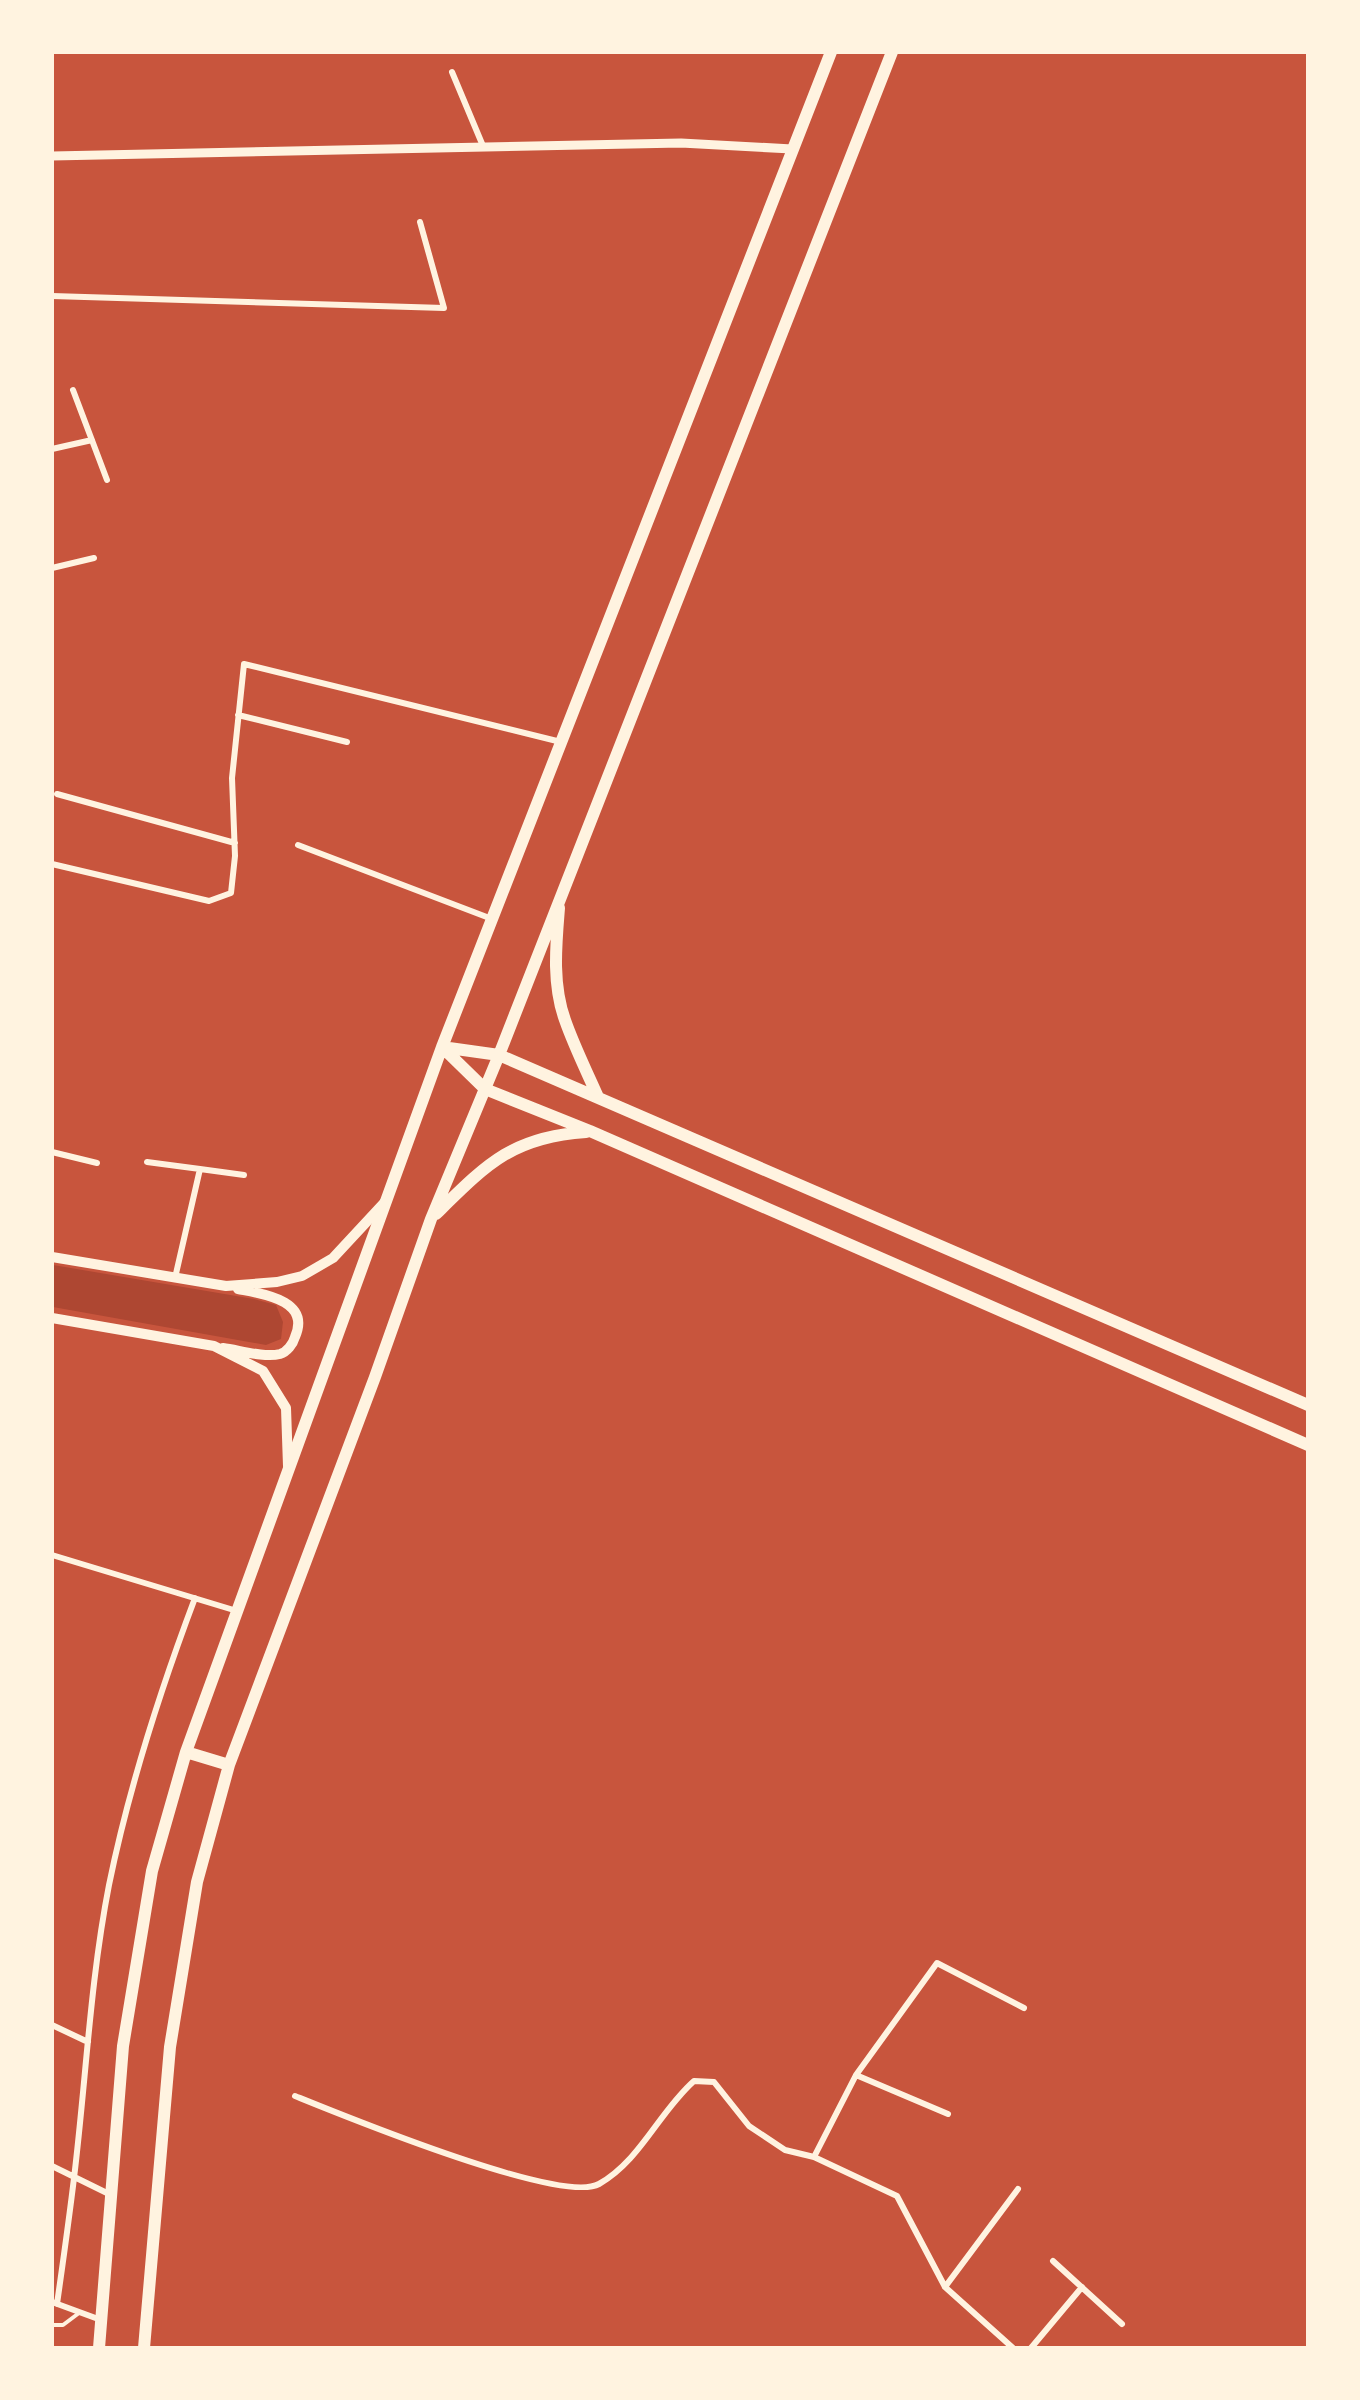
<svg xmlns="http://www.w3.org/2000/svg" width="1360" height="2400" font-family="Quicksand,sans-serif">
<rect width="100%" height="100%" fill="#c8553d"/>
<path fill="#ae4732" d="M 53,1265 L 254,1299 L 276,1305 L 283,1322 L 281,1339 L 266,1345 L 53,1307 Z"/>
<g fill="none" stroke-linecap="round" stroke-linejoin="round">
<path stroke="#fff3e0" stroke-width="4" d="M 52,2325 L 63,2325 L 79,2313"/>
<path stroke="#fff3e0" stroke-width="6" d="M 452,72 L 483,146
M 52,296 L 444,308 L 420,222
M 73,390 L 107,480
M 52,449 L 92,440
M 52,568 L 94,558
M 238,715 L 347,742
M 57,794 L 235,843
M 298,845 L 492,919
M 52,864 L 209,901 L 231,893 L 235,856 L 232,778 L 244,664 L 561,742
M 52,1152 L 97,1163
M 147,1162 L 200,1169
M 175,1278 L 200,1169 L 244,1175
M 52,1555 L 237,1611
M 52,2025 L 88,2042
M 856,2075 L 937,1963 L 1024,2008
M 295,2096 C 342,2115 561,2205 599,2184 C 640,2161 659,2112 694,2081 L 714,2082 L 749,2126 L 785,2150 L 814,2157 L 897,2196 L 945,2287 L 1013,2348
M 814,2157 L 856,2075 L 948,2114
M 52,2166 L 111,2195
M 1053,2261 L 1122,2324
M 945,2287 L 1018,2189
M 52,2302 L 101,2320
M 57,2304 C 63,2262 69,2220 74,2178 C 86,2080 90,1982 109,1885 C 129,1787 160,1691 195,1598
M 1031,2348 L 1082,2287"/>
<path stroke="#fff3e0" stroke-width="9" d="M 52,156 L 681,143 L 792,149"/>
<path stroke="#fff3e0" stroke-width="10" d="M 52,1257 L 226,1286 L 277,1282 L 302,1276 L 333,1258 L 385,1202
M 52,1318 L 214,1346 L 263,1371 L 286,1408 L 288,1466
M 223,1348 C 239,1350 264,1358 280,1354 C 287,1352 293,1344 295,1337 C 311,1300 263,1294 238,1289"/>
<path stroke="#fff3e0" stroke-width="12" d="M 559,908 C 556,945 552,984 565,1020 C 574,1046 587,1072 598,1097
M 442,1047 L 485,1089 L 590,1131 L 1308,1445
M 442,1047 L 499,1055 L 1308,1405
M 436,1214 C 487,1164 512,1137 586,1132
M 186,1752 L 229,1765
M 99,2348 L 123,2046 L 152,1871 L 186,1752 L 442,1047 L 831,52
M 144,2348 L 170,2047 L 197,1882 L 229,1765 L 375,1377 L 431,1219 L 499,1055 L 892,52"/>
</g>
<rect width="1360" height="2400" fill="none" stroke="#fff3e0" stroke-width="108"/>
</svg>
